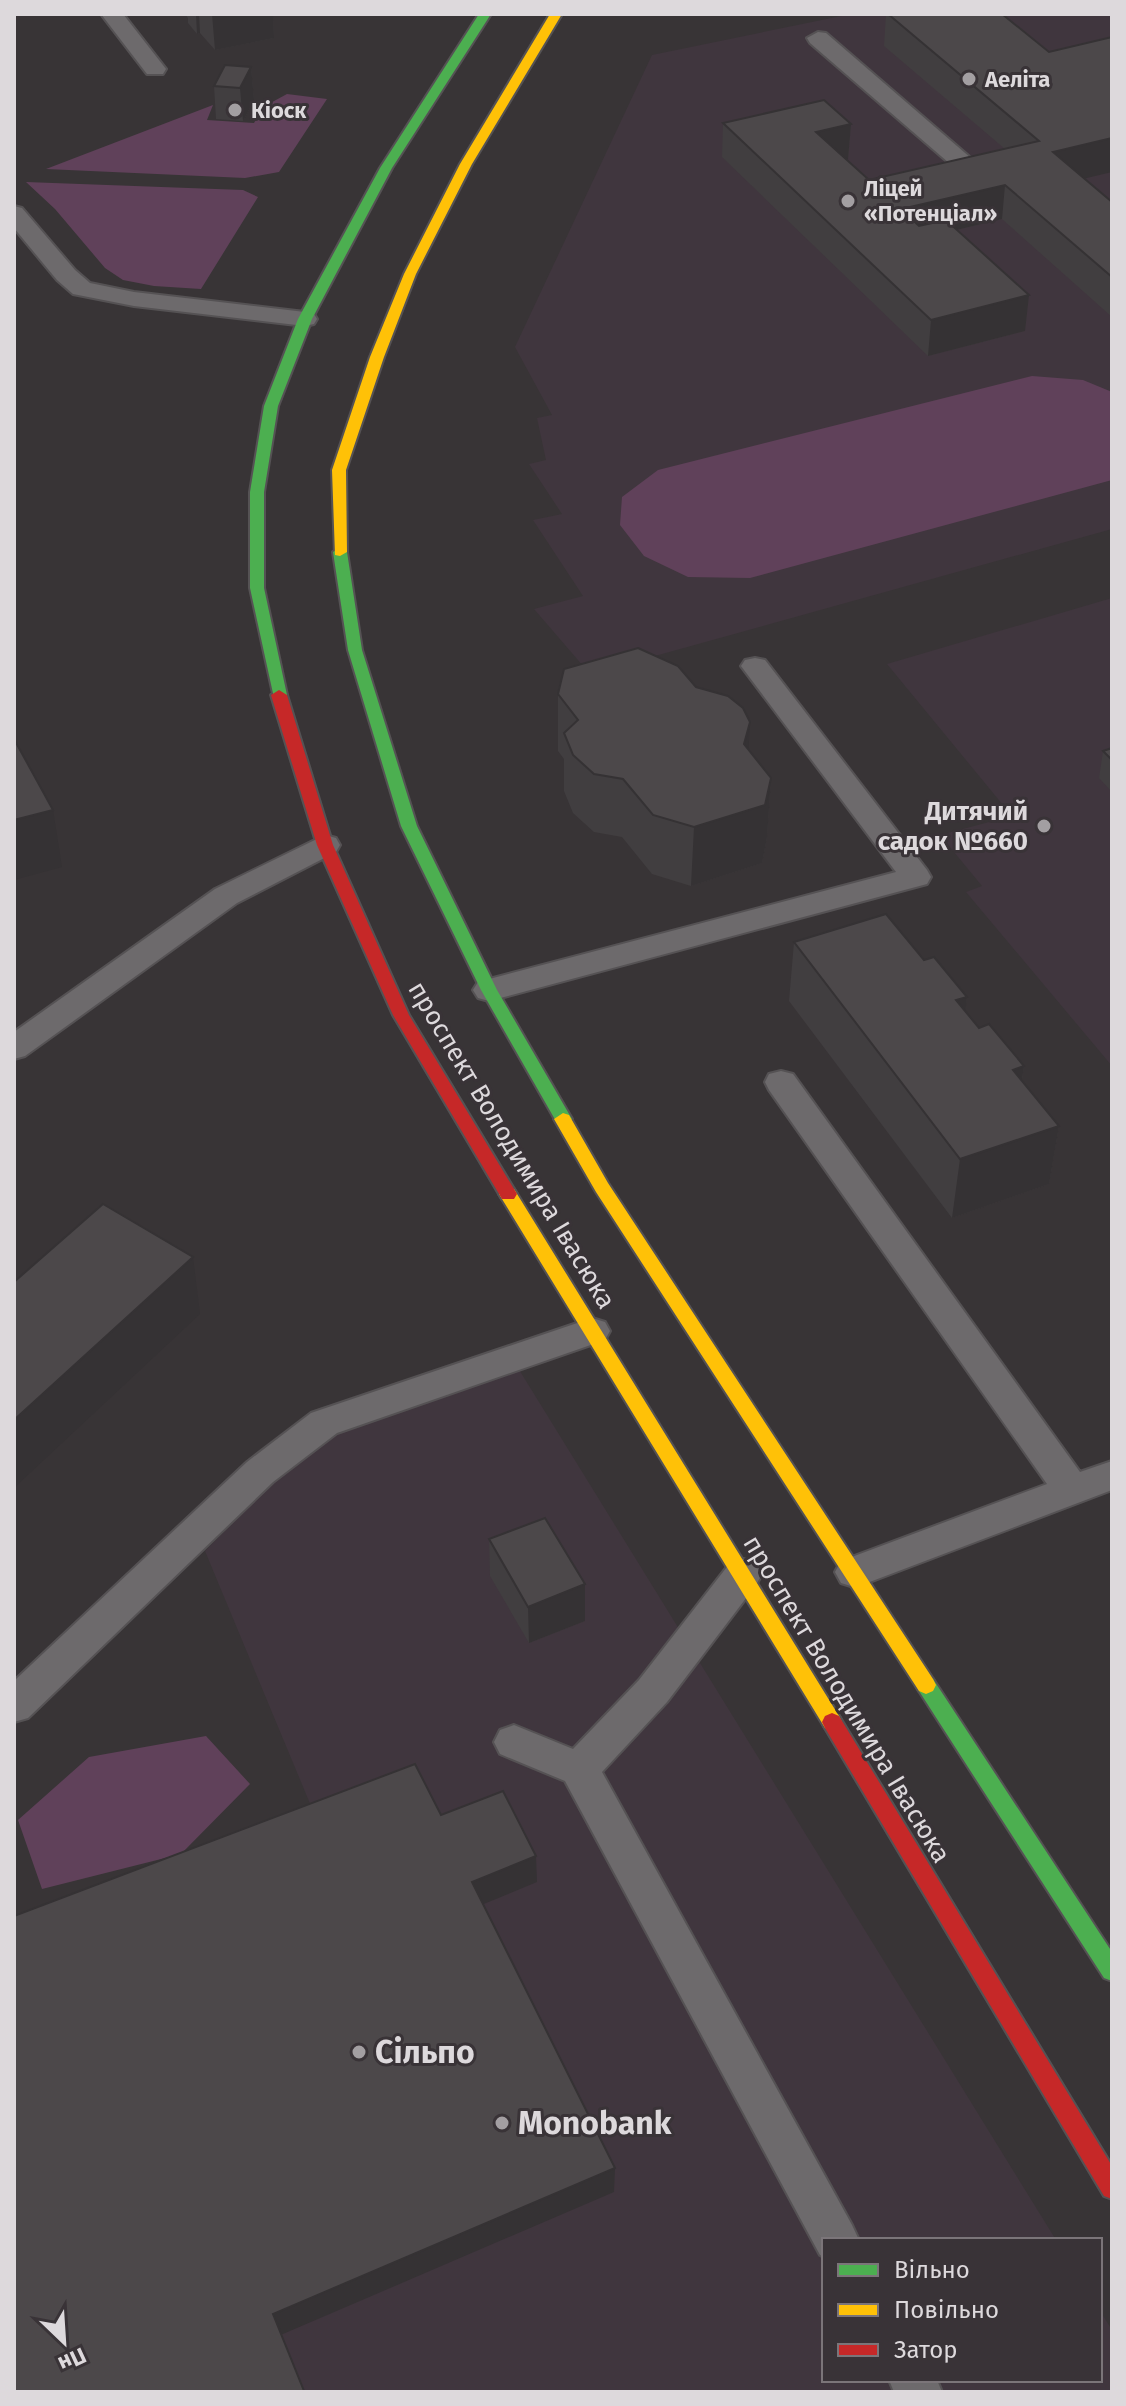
<svg xmlns="http://www.w3.org/2000/svg" width="1126" height="2406" font-family="'Fira Sans',sans-serif">
<rect width="100%" height="100%" fill="#383436"/>
<path fill="#40363e" d="M 851,14 L 1112,14 L 1112,529 L 590,674 L 534,609 L 583,596 L 533,520 L 562,514 L 529,464 L 546,460 L 537,418 L 552,415 L 515,347 L 652,55 Z
M 1112,598 L 1112,1066 L 966,892 L 982,886 L 940,835 L 1012,816 L 887,664 Z
M 518,1368 L 1056,2240 L 824,2240 L 824,2380 L 1100,2380 L 1100,2311 L 1112,2330 L 1112,2392 L 14,2392 L 311,1806 L 205,1551 L 323,1433 Z"/>
<path fill="#60415a" d="M 287,94 L 327,99 L 279,172 L 245,178 L 46,169 L 213,105 L 207,120 L 254,123 L 263,107 Z
M 26,182 L 243,190 L 258,197 L 201,289 L 154,286 L 123,280 L 105,268 L 55,209 Z
M 1032,376 L 1083,380 L 1112,392 L 1112,480 L 750,578 L 688,577 L 644,556 L 620,525 L 622,497 L 658,470 Z
M 206,1736 L 250,1784 L 181,1854 L 42,1889 L 18,1820 L 89,1757 Z"/>
<g fill="none" stroke-linecap="round" stroke-linejoin="round">
<g stroke="#555254" stroke-width="4">
<path id="lane" d="M 101,14 L 123,14 L 166,69 L 163,74 L 147,74 Z
M 818,32 L 826,33 L 972,159 L 975,164 L 972,169 L 956,169 L 810,43 L 807,38 Z
M 14,206 L 22,208 L 75,270 L 90,283 L 134,292 L 305,312 L 314,314 L 317,319 L 314,324 L 305,326 L 134,306 L 73,294 L 57,280 L 14,228 Z
M 755,658 L 765,660 L 927,870 L 931,877 L 927,884 L 489,1001 L 478,998 L 473,990 L 478,982 L 896,872 L 741,666 L 745,660 Z
M 325,835 L 336,838 L 340,845 L 336,852 L 237,903 L 25,1056 L 14,1059 L 14,1032 L 215,889 Z
M 781,1071 L 793,1074 L 1080,1472 L 1112,1461 L 1112,1490 L 867,1583 L 854,1587 L 841,1583 L 835,1572 L 841,1561 L 1047,1484 L 769,1090 L 765,1082 L 769,1074 Z
M 592,1318 L 605,1322 L 610,1331 L 605,1340 L 337,1433 L 273,1482 L 28,1718 L 14,1722 L 14,1681 L 247,1462 L 311,1413 Z
M 743,1559 L 756,1563 L 762,1574 L 756,1585 L 667,1702 L 602,1772 L 852,2225 L 859,2240 L 824,2240 L 824,2257 L 820,2255 L 565,1781 L 500,1754 L 494,1742 L 500,1730 L 514,1725 L 573,1749 L 639,1680 L 730,1563 Z
M 889,2380 L 937,2380 L 942,2392 L 894,2392 Z"/>
</g>
<g stroke="#555254" stroke-width="4">
<path id="fast" d="M 479,14 L 491,14 L 392,168 L 312,319 L 278,406 L 264,492 L 264,588 L 287,695 L 284,698 L 274,698 L 250,588 L 250,492 L 264,406 L 298,319 L 380,168 Z
M 340,548 L 347,552 L 362,650 L 417,826 L 497,990 L 572,1119 L 569,1123 L 557,1123 L 481,990 L 401,826 L 348,650 L 333,552 Z
M 926,1676 L 933,1679 L 1112,1952 L 1112,1981 L 1104,1978 L 919,1691 L 916,1685 L 919,1679 Z"/>
</g>
<g stroke="#555254" stroke-width="4">
<path id="slow" d="M 550,14 L 562,14 L 472,164 L 416,274 L 384,357 L 346,470 L 347,552 L 340,556 L 335,555 L 332,470 L 370,357 L 404,274 L 460,164 Z
M 563,1113 L 569,1115 L 608,1183 L 933,1679 L 936,1685 L 933,1691 L 926,1694 L 919,1691 L 596,1192 L 554,1119 Z
M 508,1188 L 514,1189 L 839,1716 L 842,1722 L 839,1728 L 832,1731 L 825,1728 L 502,1199 L 499,1194 Z"/>
</g>
<g stroke="#555254" stroke-width="4">
<path id="jam" d="M 279,690 L 287,695 L 333,845 L 409,1015 L 517,1194 L 514,1199 L 502,1199 L 393,1015 L 317,845 L 271,695 Z
M 832,1713 L 839,1716 L 1112,2166 L 1112,2199 L 1104,2196 L 825,1728 L 822,1722 L 825,1716 Z"/>
</g>
<use href="#lane" fill="#6d6a6c" fill-rule="evenodd"/>
<use href="#fast" fill="#4caf50" fill-rule="evenodd"/>
<use href="#slow" fill="#ffc107" fill-rule="evenodd"/>
<use href="#jam" fill="#c62828" fill-rule="evenodd"/>
</g>
<path fill="#413e40" d="M 185,14 L 273,14 L 274,38 L 215,50 L 200,33 L 197,34 L 188,23 L 188,18 Z
M 886,14 L 1002,14 L 1084,178 L 1112,202 L 1112,317 L 1002,219 L 957,230 L 1025,331 L 928,356 L 722,157 L 723,123 L 851,124 L 848,159 L 846,159 L 869,180 L 1005,149 L 884,46 Z
M 251,67 L 254,100 L 243,121 L 216,119 L 214,86 Z
M 558,694 L 749,750 L 771,778 L 767,837 L 762,863 L 691,886 L 652,874 L 622,837 L 594,832 L 573,813 L 564,791 L 564,759 L 558,751 Z
M 1112,748 L 1112,792 L 1099,778 L 1103,751 Z
M 794,942 L 924,960 L 967,997 L 965,1011 L 979,1028 L 1024,1066 L 1022,1080 L 1059,1126 L 1049,1184 L 952,1218 L 789,1001 Z
M 489,1539 L 585,1584 L 585,1621 L 529,1643 L 490,1576 Z"/>
<path fill="#353234" d="M 196,14 L 199,14 L 200,33 L 197,34 Z
M 212,14 L 273,14 L 274,38 L 215,50 Z
M 251,67 L 254,100 L 243,121 L 240,88 Z
M 851,124 L 848,159 L 814,167 L 816,132 Z
M 1112,138 L 1112,172 L 1049,187 L 1053,152 Z
M 1005,185 L 1002,219 L 898,244 L 901,209 Z
M 1029,295 L 1025,331 L 928,356 L 931,320 Z
M 750,722 L 747,780 L 744,744 Z
M 771,778 L 767,837 L 762,863 L 691,886 L 694,827 Z
M 53,810 L 62,867 L 14,880 L 14,820 Z
M 967,997 L 960,1056 L 956,1000 Z
M 1024,1066 L 1015,1125 L 1013,1070 Z
M 1059,1126 L 1049,1184 L 952,1218 L 960,1159 Z
M 193,1257 L 200,1314 L 14,1488 L 14,1420 Z
M 585,1584 L 585,1621 L 529,1643 L 528,1607 Z
M 536,1856 L 537,1882 L 474,1908 L 472,1882 Z
M 615,2168 L 614,2192 L 276,2337 L 273,2314 Z"/>
<path fill="#4c484a" stroke="#353234" stroke-width="2" d="M 888,14 L 1002,14 L 1049,52 L 1112,37 L 1112,138 L 1053,152 L 1112,202 L 1112,277 L 1005,185 L 901,209 L 919,226 L 946,220 L 1029,295 L 931,320 L 723,123 L 824,100 L 851,124 L 816,132 L 869,180 L 1039,141 Z
M 225,65 L 251,67 L 240,88 L 214,86 Z
M 638,648 L 678,666 L 696,687 L 728,696 L 743,708 L 750,722 L 744,744 L 771,778 L 765,805 L 694,827 L 653,815 L 623,779 L 594,774 L 573,755 L 564,733 L 578,720 L 558,694 L 564,669 Z
M 14,739 L 53,810 L 14,820 Z
M 1112,748 L 1112,760 L 1103,751 Z
M 886,914 L 924,960 L 934,957 L 967,997 L 956,1000 L 979,1028 L 989,1024 L 1024,1066 L 1013,1070 L 1059,1126 L 960,1159 L 794,942 Z
M 103,1204 L 193,1257 L 14,1420 L 14,1282 Z
M 545,1518 L 585,1584 L 528,1607 L 489,1539 Z
M 415,1764 L 441,1815 L 503,1791 L 536,1856 L 472,1882 L 615,2168 L 273,2314 L 304,2391 L 301,2392 L 14,2392 L 14,1916 Z"/>
<g fill="#a39fa2" stroke="#393337" stroke-width="3">
<circle cx="969" cy="79" r="8"/>
<circle cx="235" cy="110" r="8"/>
<circle cx="848" cy="201" r="8"/>
<circle cx="1044" cy="826" r="8"/>
<circle cx="359" cy="2052" r="8"/>
<circle cx="502" cy="2123" r="8"/>
</g>
<g text-anchor="middle" stroke-width="6" stroke-linejoin="round" paint-order="stroke">
<g font-size="22" font-weight="bold" fill="#ddd9dc" stroke="#393337" text-anchor="start">
<text x="985" y="87">Аеліта</text>
<text x="251" y="118">Кіоск</text>
<text x="864" y="196">Ліцей<tspan x="864" dy="25">«Потенціал»</tspan></text>
</g>
<g font-size="26" font-weight="bold" fill="#ddd9dc" stroke="#393337" text-anchor="end">
<text x="1028" y="820">Дитячий<tspan x="1028" dy="30">садок №660</tspan></text>
</g>
<g font-size="26" fill="#ddd9dc" stroke="#393337">
<text transform="translate(512 1145) rotate(59)" y="9">проспект Володимира Івасюка</text>
<text transform="translate(847 1699) rotate(59)" y="9">проспект Володимира Івасюка</text>
</g>
<g font-size="32" font-weight="bold" fill="#ddd9dc" stroke="#393337" text-anchor="start">
<text x="375" y="2063">Сільпо</text>
<text x="518" y="2134">Monobank</text>
</g>
</g>
<rect width="1126" height="2406" fill="none" stroke="#ddd9dc" stroke-width="32"/>
<rect x="822" y="2238" width="280" height="144" fill="#393337" stroke="#7b7579" stroke-width="2"/>
<rect x="838" y="2264" width="40" height="12" fill="#4caf50" stroke="#7b7579" stroke-width="2"/>
<text x="894" y="2278" font-size="24" fill="#ddd9dc">Вільно</text>
<rect x="838" y="2304" width="40" height="12" fill="#ffc107" stroke="#7b7579" stroke-width="2"/>
<text x="894" y="2318" font-size="24" fill="#ddd9dc">Повільно</text>
<rect x="838" y="2344" width="40" height="12" fill="#c62828" stroke="#7b7579" stroke-width="2"/>
<text x="894" y="2358" font-size="24" fill="#ddd9dc">Затор</text>
<g transform="translate(64 2342) rotate(155)" stroke="#393337" stroke-width="6" paint-order="stroke">
<path d="M0-6L14 30L0 20L-14 30Z" fill="#ddd9dc"/>
<text y="-12" font-size="22" font-weight="bold" text-anchor="middle" fill="#ddd9dc">Пн</text>
</g>
</svg>
